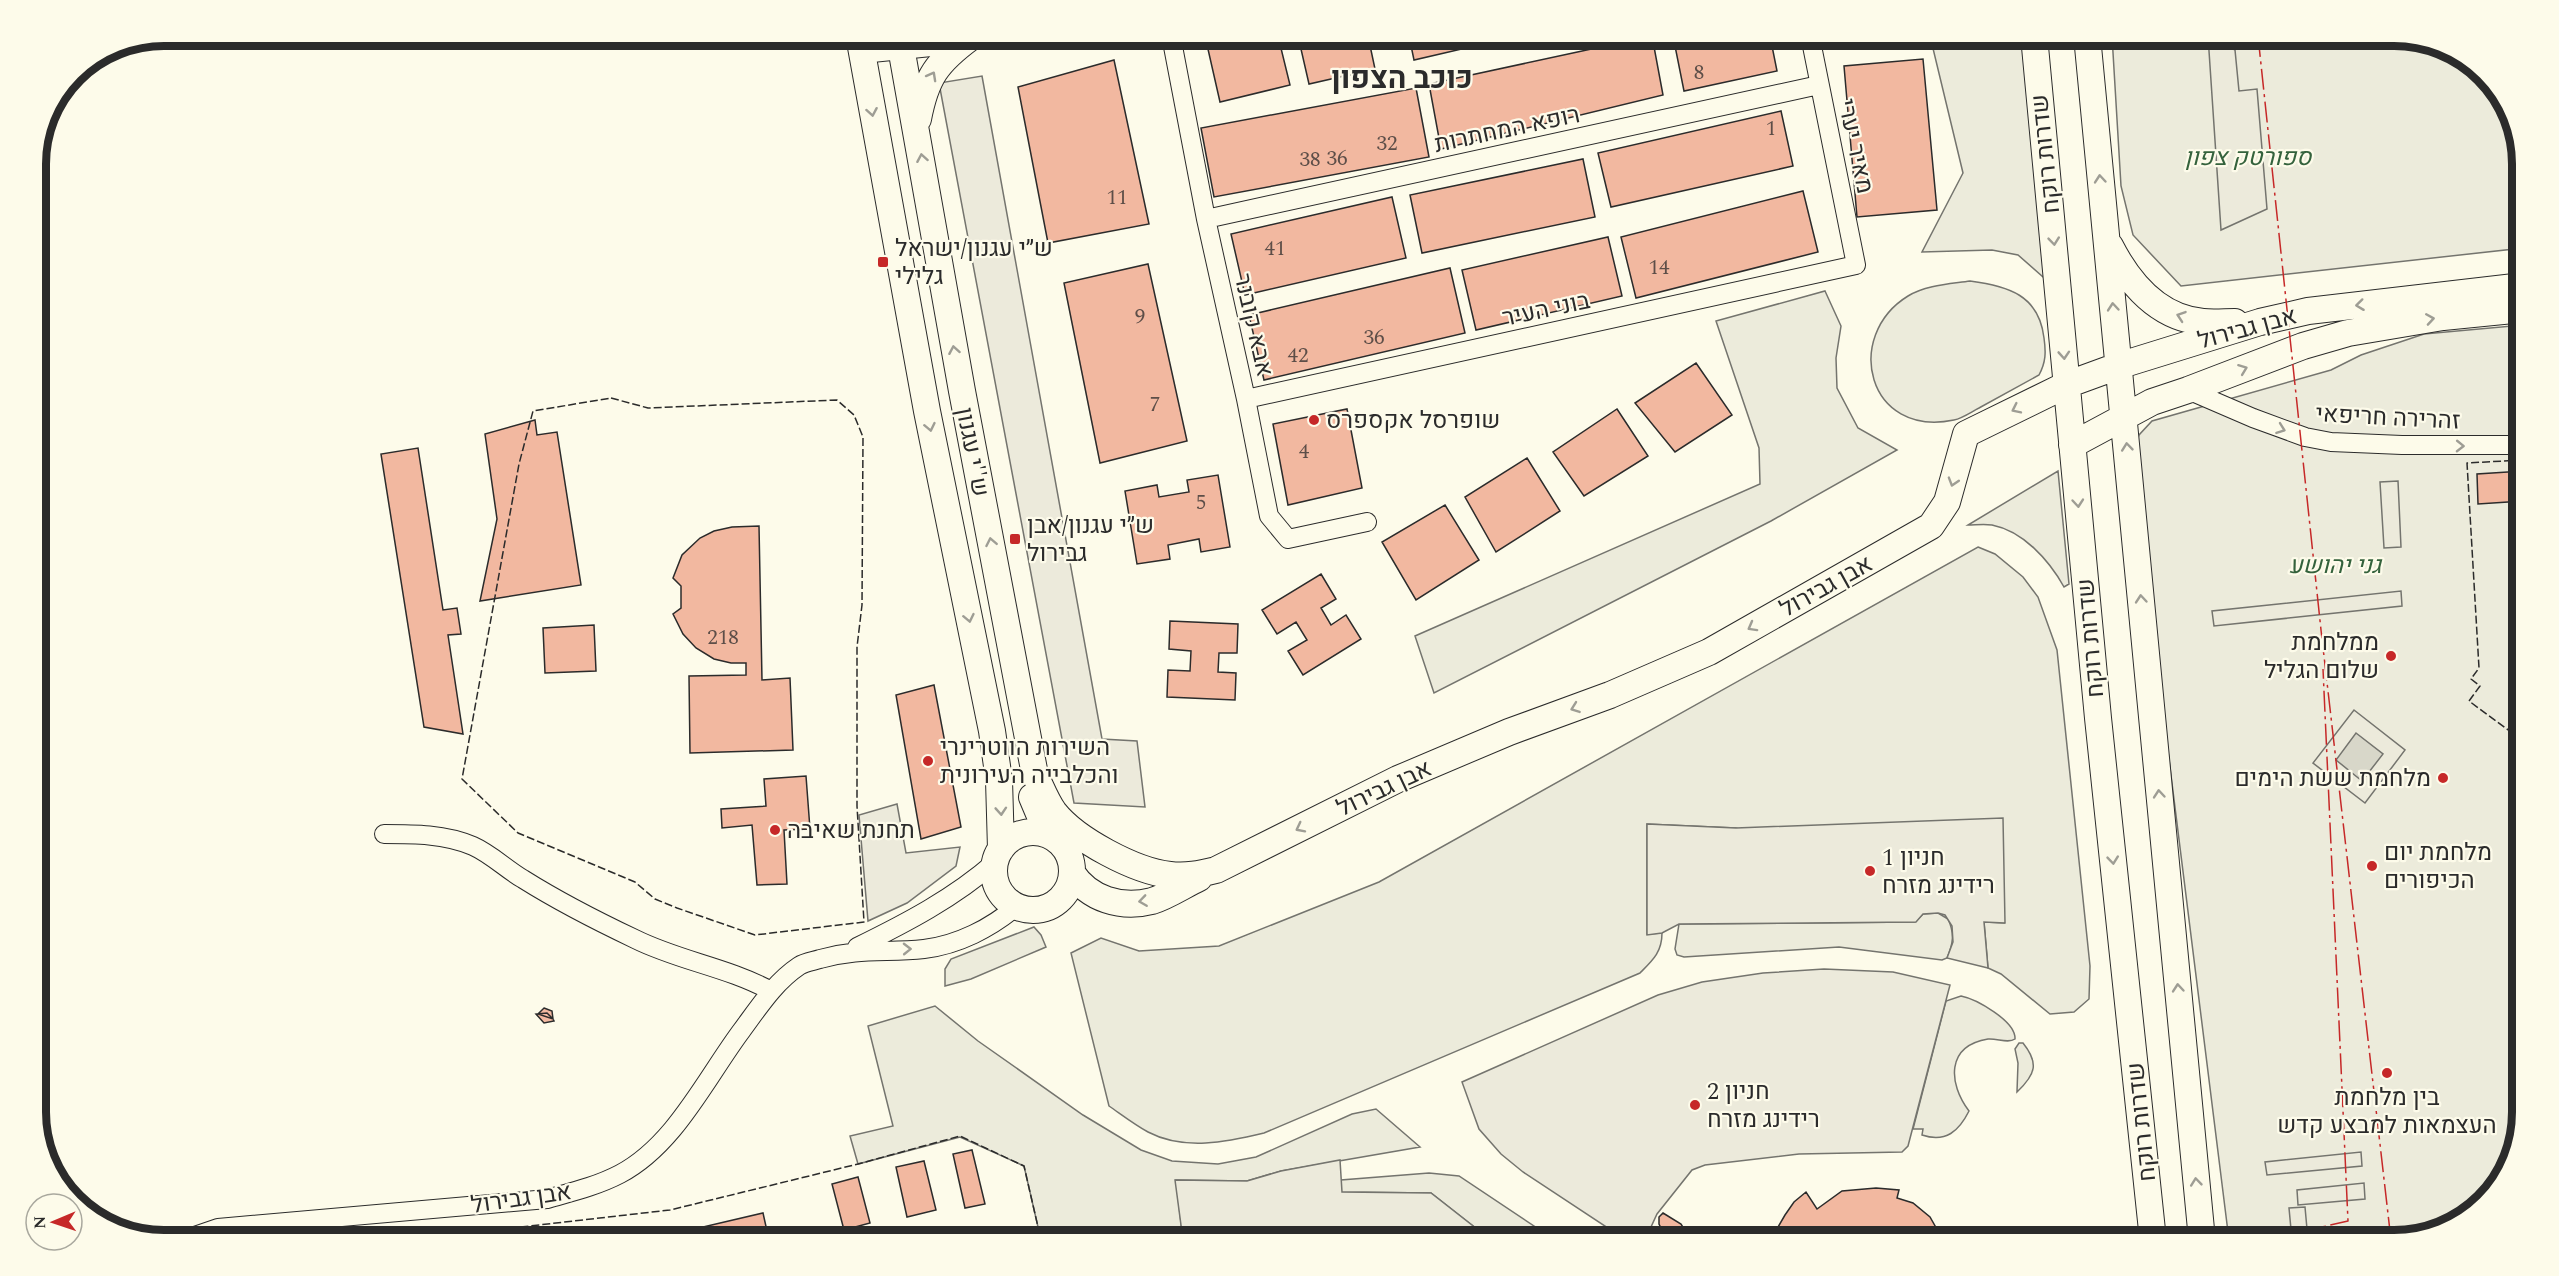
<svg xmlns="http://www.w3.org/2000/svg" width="2559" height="1276" font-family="Spectral,Heebo,serif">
<rect width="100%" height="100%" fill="#fdfbea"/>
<path fill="#ecebdb" stroke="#74746e" stroke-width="1.5" d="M 1930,36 L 2025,36 L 2051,284 L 2018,255 L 1992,250 L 1922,252 L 1963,173 Z
M 2112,36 L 2394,36 L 2451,49 L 2501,94 L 2523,157 L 2523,248 L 2181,286 L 2133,235 L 2121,186 Z
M 1970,281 C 2008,286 2039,295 2044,338 C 2046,352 2046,362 2039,375 C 2019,386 1999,397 1979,408 C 1971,412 1963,418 1954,420 C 1867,438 1843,336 1908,296 C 1926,285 1950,284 1970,281 Z
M 1825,291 L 1841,326 L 1836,358 L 1837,388 L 1858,428 L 1897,450 L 1771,521 L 1434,693 L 1415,636 L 1760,484 L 1759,448 L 1716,321 Z
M 2523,325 L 2523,1111 L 2510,1168 L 2465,1218 L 2395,1240 L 2229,1240 L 2149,599 L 2134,449 L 2139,435 L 2152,421 L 2331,370 L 2361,355 L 2424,334 Z
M 2058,471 L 2069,584 L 2064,587 C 2049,560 2023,531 1992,525 C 1984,524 1975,525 1968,525 Z
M 1978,547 L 1995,554 L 2023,577 L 2038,597 L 2057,650 L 2090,966 L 2089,999 L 2074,1012 L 2050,1014 L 2001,974 L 1988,968 L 1984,922 L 2005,923 L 1736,828 L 1647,824 L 1647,934 L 1662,933 C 1662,952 1653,960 1640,973 L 1264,1133 C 1227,1142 1184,1151 1148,1132 C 1135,1125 1122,1115 1109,1106 L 1071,953 L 1101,938 L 1139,951 L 1219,946 L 1379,882 Z
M 1938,913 L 1948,919 C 1955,934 1953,944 1947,958 L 1942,960 L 1839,947 L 1684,957 L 1677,955 L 1675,949 L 1679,924 L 1915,922 L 1923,914 Z
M 1034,927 L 1041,935 L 1046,947 L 971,979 L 945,986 L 945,969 L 951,959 Z
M 1961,996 C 1976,999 2016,1021 2015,1039 C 2008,1044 1997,1038 1988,1039 C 1946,1046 1948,1083 1969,1111 C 1959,1131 1946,1143 1922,1135 L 1923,1129 L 1913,1129 L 1946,1001 Z
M 935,1006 L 978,1041 L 1083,1115 L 1141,1150 L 1172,1161 L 1218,1164 L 1256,1157 L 1352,1114 L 1376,1109 L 1420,1147 L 1281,1171 L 1247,1181 L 1176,1180 L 1183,1240 L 1041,1240 L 1024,1166 L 960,1137 L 858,1164 L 850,1136 L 893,1126 L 868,1026 Z
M 2019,1043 L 2023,1043 C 2039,1063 2036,1074 2017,1092 L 2018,1063 L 2015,1049 Z
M 1429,1173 L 1459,1176 L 1555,1240 L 1491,1240 L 1431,1193 L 1341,1192 L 1341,1180 Z"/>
<path fill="#eceadb" stroke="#74746e" stroke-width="1.5" d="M 2208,36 L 2213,36 L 2235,50 L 2239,91 L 2257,89 L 2267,209 L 2221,230 Z
M 982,76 L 1102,739 L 1137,741 L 1145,807 L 1074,803 L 939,83 Z
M 2398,481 L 2401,547 L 2384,548 L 2380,482 Z
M 2401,591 L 2402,606 L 2214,626 L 2212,611 Z
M 2354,710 L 2405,750 L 2365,803 L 2313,763 Z
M 897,804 L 906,853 L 960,847 L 956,866 L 907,903 L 868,921 L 859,815 Z
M 2003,818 L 2005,923 L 1984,922 L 1988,968 L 1947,958 L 1953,942 L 1952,926 L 1945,915 L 1938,913 L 1923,914 L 1916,922 L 1679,924 L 1662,933 L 1647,935 L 1647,824 L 1736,828 Z
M 1824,969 L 1893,972 L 1950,985 L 1908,1146 L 1902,1152 L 1799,1154 L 1705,1165 L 1692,1170 L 1657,1214 L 1645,1240 L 1626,1240 L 1523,1172 L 1501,1154 L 1479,1129 L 1462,1082 L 1658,995 L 1702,982 L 1763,973 Z
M 2361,1152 L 2362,1166 L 2267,1175 L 2265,1162 Z
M 1340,1160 L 1342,1192 L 1431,1193 L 1491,1240 L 1183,1240 L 1175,1180 L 1247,1181 L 1281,1171 Z
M 2364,1183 L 2365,1199 L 2298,1205 L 2297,1190 Z
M 2305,1207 L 2308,1240 L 2292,1240 L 2289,1208 Z"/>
<path fill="#d8d7c9" stroke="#74746e" stroke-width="1.5" d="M 2356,733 L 2383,754 L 2362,781 L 2336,760 Z"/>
<path fill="#f2b8a0" stroke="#2b2b2b" stroke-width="1.5" d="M 1205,36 L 1278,36 L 1290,85 L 1220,102 Z
M 1298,36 L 1368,36 L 1375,69 L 1309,84 Z
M 1409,36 L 1477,36 L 1479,45 L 1414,60 Z
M 1501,36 L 1530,36 L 1502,42 Z
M 1652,36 L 1663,95 L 1441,149 L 1429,84 Z
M 1673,36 L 1770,36 L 1777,71 L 1684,91 Z
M 1826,36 L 1870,36 L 1826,42 Z
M 1923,59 L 1937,210 L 1857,217 L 1844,66 Z
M 1114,60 L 1149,224 L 1048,243 L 1018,87 Z
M 1416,88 L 1429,157 L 1214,197 L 1201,128 Z
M 1781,111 L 1793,166 L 1611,207 L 1598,153 Z
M 1583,159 L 1595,217 L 1422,253 L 1410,195 Z
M 1803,191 L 1818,252 L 1636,298 L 1621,237 Z
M 1392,197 L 1406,258 L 1245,295 L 1231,234 Z
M 1608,237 L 1622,296 L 1476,330 L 1462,270 Z
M 1148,264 L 1187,441 L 1100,463 L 1064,283 Z
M 1450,268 L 1465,333 L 1264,380 L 1249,315 Z
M 1696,363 L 1732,415 L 1675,452 L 1635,403 Z
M 1347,409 L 1362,488 L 1288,505 L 1273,424 Z
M 1617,409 L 1648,456 L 1584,496 L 1553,452 Z
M 535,420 L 537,435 L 557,432 L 581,585 L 480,601 L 497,519 L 485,434 Z
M 418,448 L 443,610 L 457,608 L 461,634 L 448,635 L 463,734 L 424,727 L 381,454 Z
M 1527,458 L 1560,511 L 1496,552 L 1465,497 Z
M 2523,471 L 2523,501 L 2478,504 L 2477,474 Z
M 1218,475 L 1230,547 L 1201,552 L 1199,539 L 1168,545 L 1170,559 L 1137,564 L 1125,491 L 1157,485 L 1159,497 L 1189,492 L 1187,480 Z
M 1445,505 L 1479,560 L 1416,600 L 1382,542 Z
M 759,526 L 762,680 L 790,678 L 793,750 L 690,753 L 689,676 L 746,675 L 746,663 L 731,663 L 714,659 L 696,648 L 683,634 L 673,614 L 681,608 L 681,586 L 673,578 L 682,555 L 700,538 L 714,531 L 732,527 Z
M 1321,574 L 1336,599 L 1321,608 L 1331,625 L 1346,615 L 1361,639 L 1303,675 L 1288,651 L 1307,640 L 1296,622 L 1277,634 L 1262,610 Z
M 1170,621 L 1238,624 L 1237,653 L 1219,653 L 1218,672 L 1236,673 L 1235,700 L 1167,697 L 1168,670 L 1190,671 L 1191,651 L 1169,649 Z
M 594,625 L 596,671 L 545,673 L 543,628 Z
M 934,685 L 961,827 L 921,839 L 896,695 Z
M 806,776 L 810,829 L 784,830 L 787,884 L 757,885 L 752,825 L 722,828 L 721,809 L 766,806 L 764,779 Z
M 544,1008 L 552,1011 L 553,1019 L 538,1014 Z
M 547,1013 L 553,1019 L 554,1021 L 544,1023 L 536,1014 Z
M 972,1150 L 985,1204 L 965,1208 L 953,1154 Z
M 924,1161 L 936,1210 L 907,1217 L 896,1167 Z
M 858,1177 L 870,1223 L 844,1230 L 832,1184 Z
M 1876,1188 L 1899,1190 L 1897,1198 L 1913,1203 L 1930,1217 L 1943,1240 L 1785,1240 L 1775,1237 L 1778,1227 L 1785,1215 L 1794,1202 L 1806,1192 L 1817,1209 L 1842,1191 Z
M 763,1213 L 769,1240 L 692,1240 L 690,1230 Z
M 1663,1213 L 1681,1224 L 1691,1240 L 1667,1240 L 1659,1224 L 1659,1217 Z
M 411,1237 L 435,1237 L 436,1240 L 392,1240 L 392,1238 Z"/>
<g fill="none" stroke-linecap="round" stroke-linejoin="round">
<g stroke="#2b2b2b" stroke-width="20">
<path id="minor" d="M 1171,36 L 1206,219 L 1246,399 L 1269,516 L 1288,539 L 1367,522
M 862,54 L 931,47 L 964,39
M 1206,219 L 1819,85
M 2188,390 L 2253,418 L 2305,437 L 2331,442 L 2402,445 L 2523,445
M 1246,399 L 1856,265 L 1810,36
M 384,834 C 414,834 445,834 473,846 C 491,854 506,869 523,879 C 558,901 597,921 635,939 C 679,961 727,967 771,991
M 857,947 C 906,923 954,898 995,862
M 183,1240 L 218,1228 L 547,1199 C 572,1192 597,1186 620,1174 C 675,1145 706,1078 742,1030 C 759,1007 775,982 799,966 C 805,962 814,961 820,959 C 859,948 886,953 924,949 C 958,945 991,928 1017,906"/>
</g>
<g stroke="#2b2b2b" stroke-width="28">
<path id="secondary" d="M 859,36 L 927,411 L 992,731 L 999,780 L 1001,849
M 899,36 L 962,391 L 1035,775 C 1041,787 1046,801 1054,812 C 1076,840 1135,871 1170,875 C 1186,877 1200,874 1216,870 L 1398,779 L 1509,732 L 1610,695 L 1709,652 L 1931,526 L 1947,502 L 1966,434 L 2066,385 L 2118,366 L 2260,322 L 2308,311 L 2523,286
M 2034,36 L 2098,718 L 2153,1240
M 2087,36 L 2202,1240
M 918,119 C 926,77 937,62 971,37
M 2110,246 C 2129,283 2158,318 2203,322 C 2213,323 2225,322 2235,322
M 2072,445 L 2152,402 L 2188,390 L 2303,346 L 2348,333 L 2443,317 L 2523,309
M 1032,797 L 1048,835
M994 871a39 39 0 1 1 78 0a39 39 0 1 1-78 0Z
M 1072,873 C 1089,899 1121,909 1152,901 C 1168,896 1184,885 1199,878"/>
</g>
<use href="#minor" stroke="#fdfbea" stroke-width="18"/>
<use href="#secondary" stroke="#fdfbea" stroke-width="26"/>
<path stroke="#2b2b2b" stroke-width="1.5" stroke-dasharray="8 3" stroke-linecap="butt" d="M 611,398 L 648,408 L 837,400 L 854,415 L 863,437 L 862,605 L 857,647 L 857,806 L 864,922 L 755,935 L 677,908 L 655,899 L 635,882 L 518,833 L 462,779 L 519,464 L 533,411 Z
M 2523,460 L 2467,463 L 2479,668 L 2471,679 L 2480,686 L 2469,701 L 2523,741
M 433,1237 L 670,1210 L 858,1164 L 960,1136 L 1024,1166 L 1041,1240
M 341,1240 L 394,1238"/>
<path stroke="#c62828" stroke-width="1.5" stroke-dasharray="21 4.5 3 4.5" stroke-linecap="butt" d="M 2258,36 L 2321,630 L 2391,1240
M 2266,1240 L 2348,1221 L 2323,669"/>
</g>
<defs><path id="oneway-chevron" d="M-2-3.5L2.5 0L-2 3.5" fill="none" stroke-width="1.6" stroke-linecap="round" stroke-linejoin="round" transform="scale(1.5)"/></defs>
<g stroke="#9e9d94">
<use href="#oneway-chevron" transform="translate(932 76) rotate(-61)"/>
<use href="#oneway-chevron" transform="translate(872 112) rotate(80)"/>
<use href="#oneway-chevron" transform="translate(922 158) rotate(-100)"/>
<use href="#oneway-chevron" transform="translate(2100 179) rotate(-95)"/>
<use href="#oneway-chevron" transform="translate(2054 241) rotate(84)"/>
<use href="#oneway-chevron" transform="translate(2360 305) rotate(173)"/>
<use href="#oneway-chevron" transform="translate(2113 307) rotate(-95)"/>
<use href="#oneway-chevron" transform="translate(2181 316) rotate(-161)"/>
<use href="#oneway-chevron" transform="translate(2430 319) rotate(-9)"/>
<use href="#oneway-chevron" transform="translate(954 350) rotate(-100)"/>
<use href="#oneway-chevron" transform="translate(2064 355) rotate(86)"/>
<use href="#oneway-chevron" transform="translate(2243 369) rotate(-21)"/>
<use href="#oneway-chevron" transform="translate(2016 409) rotate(154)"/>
<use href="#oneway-chevron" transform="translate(930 427) rotate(78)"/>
<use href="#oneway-chevron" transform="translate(2281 429) rotate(20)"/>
<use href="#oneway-chevron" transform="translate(2460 446) rotate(1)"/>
<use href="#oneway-chevron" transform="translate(2127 447) rotate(-96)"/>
<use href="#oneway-chevron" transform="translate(1953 482) rotate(107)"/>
<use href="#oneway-chevron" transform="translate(2078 503) rotate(85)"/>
<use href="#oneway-chevron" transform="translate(991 542) rotate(-101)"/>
<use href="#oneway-chevron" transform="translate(2141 599) rotate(-95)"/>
<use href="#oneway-chevron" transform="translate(969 618) rotate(78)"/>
<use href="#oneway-chevron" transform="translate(1752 627) rotate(151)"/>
<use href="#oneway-chevron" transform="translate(1575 708) rotate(160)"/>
<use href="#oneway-chevron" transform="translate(2159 794) rotate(-95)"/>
<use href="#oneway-chevron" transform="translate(1001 811) rotate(86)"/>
<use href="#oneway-chevron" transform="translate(1300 828) rotate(153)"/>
<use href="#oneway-chevron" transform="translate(2113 860) rotate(84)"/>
<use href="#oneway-chevron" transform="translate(1143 901) rotate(172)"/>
<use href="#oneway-chevron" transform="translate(907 949) rotate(-1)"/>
<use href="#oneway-chevron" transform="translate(2178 988) rotate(-95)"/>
<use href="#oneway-chevron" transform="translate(2196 1182) rotate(-96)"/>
</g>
<g fill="#c62828" stroke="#fdfbea" stroke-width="2">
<rect x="877" y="256" width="12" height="12" rx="3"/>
<circle cx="1314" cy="420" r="6"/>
<rect x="1009" y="533" width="12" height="12" rx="3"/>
<circle cx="2391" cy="656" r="6"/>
<circle cx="928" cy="761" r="6"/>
<circle cx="2443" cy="778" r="6"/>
<circle cx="775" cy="830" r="6"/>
<circle cx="2372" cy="866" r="6"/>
<circle cx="1870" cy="871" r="6"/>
<circle cx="2387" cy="1073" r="6"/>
<circle cx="1695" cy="1105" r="6"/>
</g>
<g text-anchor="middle" stroke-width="4.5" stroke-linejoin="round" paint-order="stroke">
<g font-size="21" fill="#5d4e48">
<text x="1699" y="79">8</text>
<text x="1771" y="135">1</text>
<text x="1387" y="150">32</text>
<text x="1337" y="165">36</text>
<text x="1310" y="166">38</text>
<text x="1117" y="204">11</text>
<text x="1275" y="255">41</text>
<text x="1659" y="274">14</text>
<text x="1140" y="323">9</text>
<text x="1374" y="344">36</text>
<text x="1298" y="362">42</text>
<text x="1155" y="411">7</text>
<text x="1304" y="458">4</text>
<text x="1201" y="509">5</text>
<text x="723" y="644">218</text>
</g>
<g font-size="24" fill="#2b2b2b" stroke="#fdfbea">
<text transform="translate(1507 129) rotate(-12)" y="8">רופא המחתרות</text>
<text transform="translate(1856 146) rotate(78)" y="8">מאיר יערי</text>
<text transform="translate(2045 154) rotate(-96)" y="8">שדרות רוקח</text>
<text transform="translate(1546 309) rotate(-12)" y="8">בוני העיר</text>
<text transform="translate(1254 325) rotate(77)" y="8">אבא קובנר</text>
<text transform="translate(2247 328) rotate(-15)" y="8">אבן גבירול</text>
<text transform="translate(2388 417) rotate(3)" y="8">זהרירה חריפאי</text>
<text transform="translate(973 452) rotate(79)" y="8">ש''י עגנון</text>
<text transform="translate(1826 586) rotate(-29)" y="8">אבן גבירול</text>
<text transform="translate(2090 638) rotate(-95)" y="8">שדרות רוקח</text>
<text transform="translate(1384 788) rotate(-25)" y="8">אבן גבירול</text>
<text transform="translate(2141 1122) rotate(-96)" y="8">שדרות רוקח</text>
<text transform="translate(521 1198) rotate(-8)" y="8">אבן גבירול</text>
</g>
<g font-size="24" font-style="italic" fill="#34623c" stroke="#fdfbea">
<text x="2248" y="165">ספורטק צפון</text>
<text x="2335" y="573">גני יהושע</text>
</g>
<g font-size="24" fill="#2b2b2b" stroke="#fdfbea" text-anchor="start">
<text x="895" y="256">ש״י עגנון/ישראל<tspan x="895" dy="28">גלילי</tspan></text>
<text x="1326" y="428">שופרסל אקספרס</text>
<text x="1027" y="533">ש״י עגנון/אבן<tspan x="1027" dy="28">גבירול</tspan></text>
<text x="2379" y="650" text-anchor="end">ממלחמת<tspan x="2379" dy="28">שלום הגליל</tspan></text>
<text x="940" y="755">השירות הווטרינרי<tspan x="940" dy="28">והכלבייה העירונית</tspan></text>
<text x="2431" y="786" text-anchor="end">מלחמת ששת הימים</text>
<text x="787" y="838">תחנת שאיבה</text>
<text x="2384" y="860">מלחמת יום<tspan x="2384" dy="28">הכיפורים</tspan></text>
<text x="1882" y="865">1 חניון<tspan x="1882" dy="28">רידינג מזרח</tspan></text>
<text x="1707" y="1099">2 חניון<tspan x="1707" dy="28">רידינג מזרח</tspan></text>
<text x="2387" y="1105" text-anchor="middle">בין מלחמת<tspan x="2387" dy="28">העצמאות למבצע קדש</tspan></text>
</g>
<g font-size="30" font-weight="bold" fill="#2b2b2b" stroke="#fdfbea">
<text x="1402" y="88">כוכב הצפון</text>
</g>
</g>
<path d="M0 0H2559V1276H0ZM164 46H2394A118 118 0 0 1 2512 164V1112A118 118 0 0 1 2394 1230H164A118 118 0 0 1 46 1112V164A118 118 0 0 1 164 46Z" fill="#fdfbea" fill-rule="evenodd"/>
<path fill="none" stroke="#2b2b2b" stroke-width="8" d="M164 46H2394A118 118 0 0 1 2512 164V1112A118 118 0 0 1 2394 1230H164A118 118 0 0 1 46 1112V164A118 118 0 0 1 164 46Z"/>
<g transform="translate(54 1222) rotate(268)"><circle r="28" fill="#fdfbea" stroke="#a9a89e" stroke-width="1.5"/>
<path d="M0-4.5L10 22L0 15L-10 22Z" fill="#c62828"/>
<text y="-9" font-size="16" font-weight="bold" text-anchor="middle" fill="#2b2b2b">N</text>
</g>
</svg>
